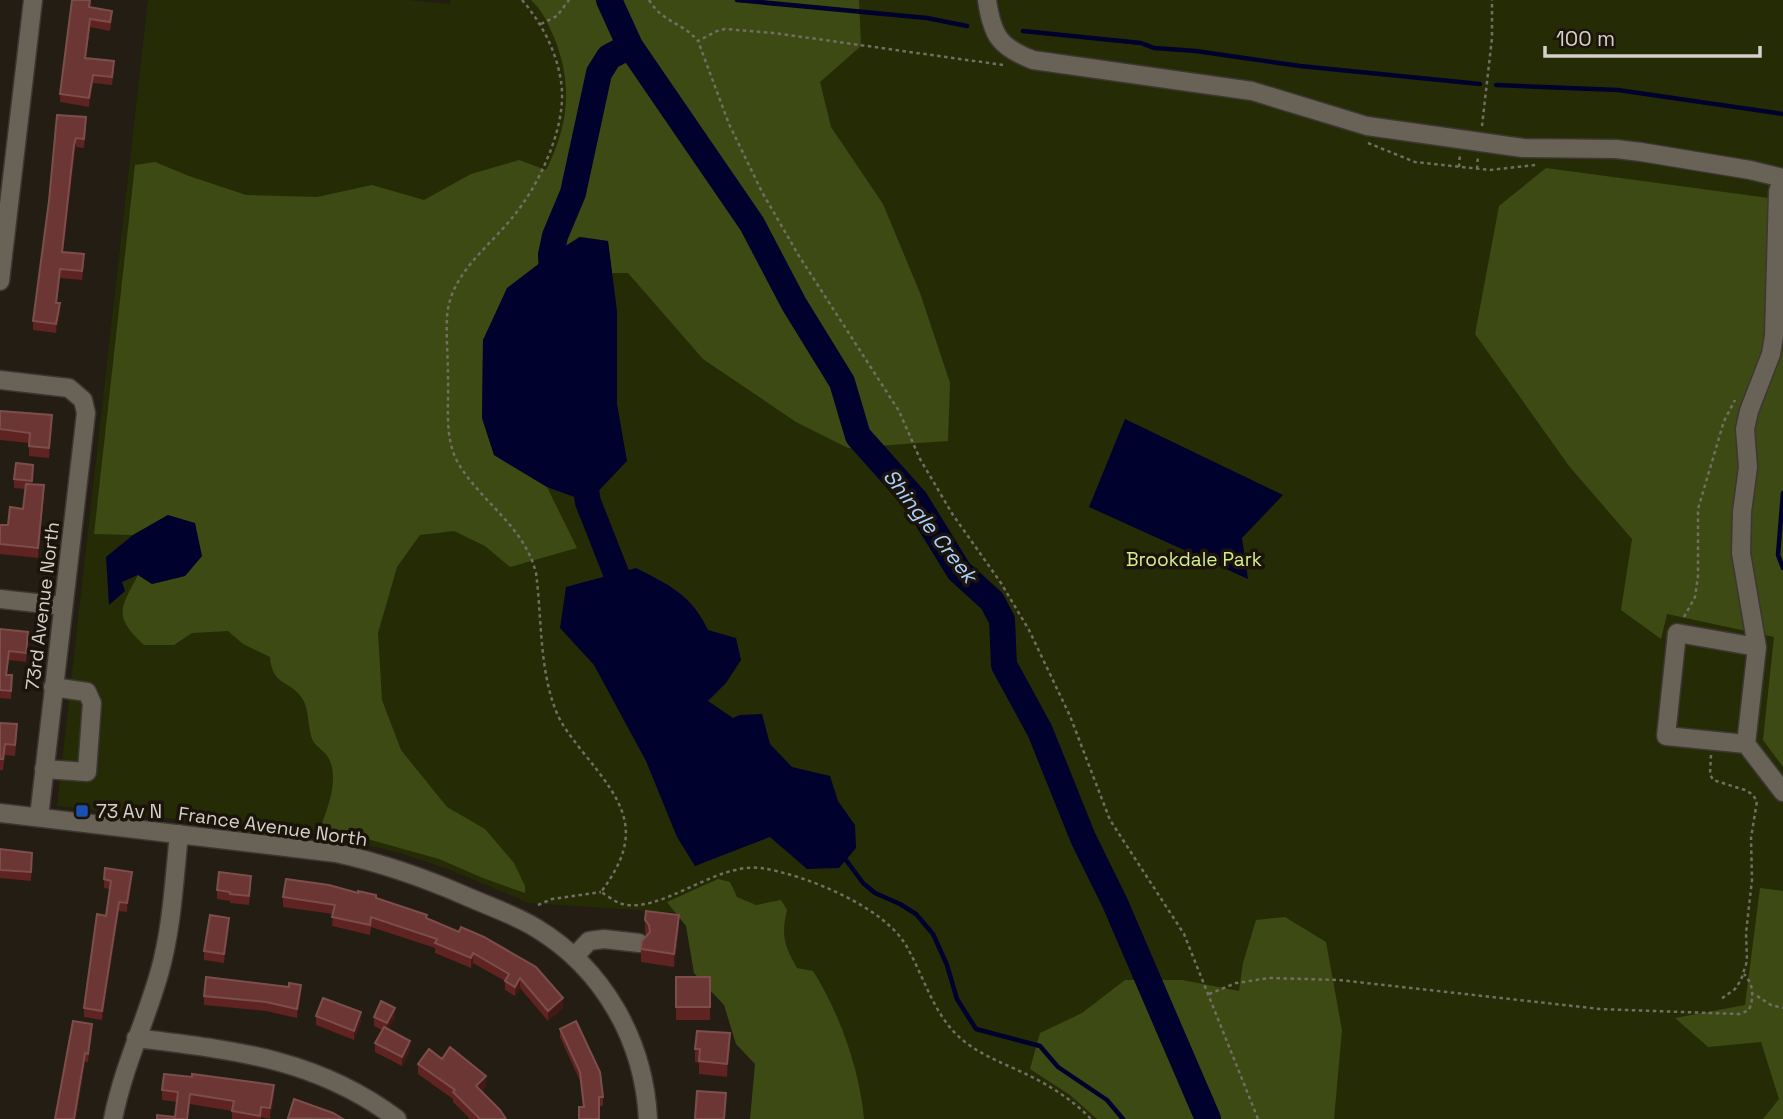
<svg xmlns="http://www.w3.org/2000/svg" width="1783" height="1119" font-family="'Space Grotesk',sans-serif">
<rect width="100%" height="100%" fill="#231d13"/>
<path fill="#252c05" d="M 148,0 L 409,0 L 450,4 L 450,0 L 1783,0 L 1783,1119 L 754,1119 L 765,1004 L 715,915 L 529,903 L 448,869 L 397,852 L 323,835 L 57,806 Z"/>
<path fill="#3e4a14" d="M 531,0 L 859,0 L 861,46 L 820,82 L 831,127 L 883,204 L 920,293 L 950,383 L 948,441 L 848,448 L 796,422 L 703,359 L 628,273 L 612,273 L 608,241 L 579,237 L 545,259 L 483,340 L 482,418 L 494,455 L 547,487 L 577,548 L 510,567 L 485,546 L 454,531 L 420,535 L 397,567 L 378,633 L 382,700 L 401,750 L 447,807 L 485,829 L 514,863 L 525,886 L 525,893 L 483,878 L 439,859 L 321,826 C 328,807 340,777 328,757 C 324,751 317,747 313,741 C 307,728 310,710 302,698 C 290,680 272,686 270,657 L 243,644 L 228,631 L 192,633 L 174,645 L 144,645 C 113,616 120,609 138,575 L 152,584 L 185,576 L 202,556 L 168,515 L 133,535 L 94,534 L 135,165 L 155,162 L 189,176 L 246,195 L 317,197 L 372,185 L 424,200 L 471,174 L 519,160 L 546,170 C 569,125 573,84 554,37 C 547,22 543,11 531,0 Z
M 1546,168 L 1783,200 L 1783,767 L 1763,740 L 1774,637 L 1667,614 L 1661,639 L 1621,610 L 1632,539 L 1569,466 L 1475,334 L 1499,206 Z
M 718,879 L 730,882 L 737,897 L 756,905 L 781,900 L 787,910 C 781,935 784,945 797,968 L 813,971 C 839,1012 860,1070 864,1119 L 750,1119 L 755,1064 L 736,1044 L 724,1005 L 694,973 L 686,926 L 667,902 Z
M 1760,888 L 1783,891 L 1783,1119 L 1763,1119 L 1779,1099 L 1761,1042 L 1708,1047 L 1675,1018 L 1745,1005 Z
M 1285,917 L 1326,942 L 1342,1030 L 1334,1119 L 1097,1119 L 1070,1095 L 1030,1069 L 1040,1033 L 1082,1013 L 1125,980 L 1182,980 L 1239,991 L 1243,963 L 1256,920 Z"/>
<path fill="#00012d" d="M 580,237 L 608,241 L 617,311 L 617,404 L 627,461 L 588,502 L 547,487 L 494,455 L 482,418 L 483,340 L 507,288 L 545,259 Z
M 1125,419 L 1283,495 L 1242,538 L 1248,579 L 1089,507 Z
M 168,515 L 195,523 L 202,556 L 185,576 L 152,584 L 138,575 L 122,582 L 125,591 L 109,605 L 106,557 L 133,535 Z
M 636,568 C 669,585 691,594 708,630 L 736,638 L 741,660 L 726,683 L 708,701 L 733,718 L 740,715 L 762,714 L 770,744 L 792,767 L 830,776 L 838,801 L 855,825 L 856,848 L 839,868 L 807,869 L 770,837 L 695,866 L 677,837 L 646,761 L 594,665 L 560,628 L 566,587 Z"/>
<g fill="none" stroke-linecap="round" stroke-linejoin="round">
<path stroke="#00012d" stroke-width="4.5" d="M 737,0 L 927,18 L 967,26
M 609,2 L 615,0
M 1023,31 L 1141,43 L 1154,48 L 1196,51 L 1300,66 L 1480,84
M 1496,85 L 1618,90 L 1783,114
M 1783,493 L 1778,555 L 1783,568
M 846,860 L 863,883 L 875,893 L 900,904 L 916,914 L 933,934 L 947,965 L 957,999 L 976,1029 L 1040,1046 L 1058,1067 L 1107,1100 L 1123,1119"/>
<path stroke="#00012d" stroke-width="26" d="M 609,0 L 630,46 L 752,224 L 794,304 L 842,382 L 858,436 L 916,501 L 959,571 L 992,601 L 1002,620 L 1004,665 L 1040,731 L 1083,838 L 1115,903 L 1208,1119
M 553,291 L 551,255 L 555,236 L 573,193 L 599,73 L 609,57 L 630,46
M 582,467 L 588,502 L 629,606"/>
<g stroke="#3c3732" stroke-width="21">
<path id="minor" d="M 987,0 C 992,35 999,47 1033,60 L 1252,91 L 1367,126 L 1523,148 L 1616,149 L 1641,152 L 1750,170 L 1783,178
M 1782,179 L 1778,192 L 1774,336 L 1771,354 L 1749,411 L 1745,429 L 1748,467 L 1742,512 L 1741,553 L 1757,647 L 1677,633 L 1666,736 L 1746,744 L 1783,792
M 0,281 L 33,0
M 0,380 L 69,388 L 83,400 L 86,413 L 39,817
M 0,599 L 63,606
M 1746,744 L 1757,647
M 44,769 L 87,772 L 92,703 L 87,692 L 53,687
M 0,813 L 336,853 C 382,863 425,878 468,897 C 491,907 515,915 536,928 C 604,969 644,1041 648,1119
M 574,957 L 589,941 L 604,939 L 639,943
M 136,1038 C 232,1050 316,1058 397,1119
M 113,1119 C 123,1068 145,1023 159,974 C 172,929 174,881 179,834"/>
</g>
<path stroke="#736d65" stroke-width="2.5" stroke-dasharray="3.5 3.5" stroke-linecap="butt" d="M 522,0 C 543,24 560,58 562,91 C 564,132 538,187 512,218 C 487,249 449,275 447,318 C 446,338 448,358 448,377 C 449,404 444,436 457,461 C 480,502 524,525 536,573 C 542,618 539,668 556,711 C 562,726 572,738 582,751 C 624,803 646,832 601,892 C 606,895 613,900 619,903 C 658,917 715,862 761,868 C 806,875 885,907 907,947 C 925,979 935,1019 965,1042 C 983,1056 1005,1064 1026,1074 C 1049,1085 1073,1100 1091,1119
M 649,0 C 663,23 682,22 698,41
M 541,24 L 557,16 L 569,0
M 1003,65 L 774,33 L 725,29 L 717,31 L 698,41 L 729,124 L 762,192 L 799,256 L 899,411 L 920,459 L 953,515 L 1001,583 L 1029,630 L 1070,716 L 1110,820 L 1184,934 L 1258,1119
M 1482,126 L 1492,38 L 1492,0
M 1368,143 L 1415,162 L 1490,170 L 1535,165
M 1459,167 L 1460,153
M 1477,169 L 1478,156
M 1684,617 L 1695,597 L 1698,576 L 1698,509 L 1724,421 L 1735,400
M 1711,755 L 1710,774 L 1713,780 L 1745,790 L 1752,794 L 1757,801 L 1751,838 L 1752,880 L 1746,933 L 1747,961 L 1741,980 L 1735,989 L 1721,999
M 538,905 L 552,899 L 601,892
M 1209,994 L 1236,983 L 1270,978 L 1339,980 L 1600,1009 L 1740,1014 L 1749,1010 C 1754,997 1754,985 1744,974
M 1757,996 L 1771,1005 L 1783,1008"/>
<use href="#minor" stroke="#696256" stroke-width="18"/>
</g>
<path fill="#5f2322" d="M 91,0 L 90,7 L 112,19 L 110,31 L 90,27 L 86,58 L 114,69 L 112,85 L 93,83 L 89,107 L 60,102 L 60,94 Z
M 57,115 L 86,126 L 84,148 L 76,147 L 74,154 L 63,252 L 84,263 L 82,280 L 60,278 L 57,303 L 60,312 L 56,333 L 33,330 L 33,321 L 49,201 Z
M 0,411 L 52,426 L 49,458 L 29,456 L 29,443 L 0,440 Z
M 33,473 L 32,484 L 44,495 L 38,558 L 0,554 L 0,525 L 8,525 L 23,509 L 25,489 L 14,488 L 14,479 Z
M 0,629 L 28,641 L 26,662 L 9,660 L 7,675 L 12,684 L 11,699 L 0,698 Z
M 0,723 L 17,735 L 15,756 L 5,755 L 3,770 L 0,770 Z
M 0,849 L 32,861 L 31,881 L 0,878 Z
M 104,879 L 132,880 L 127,912 L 119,911 L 102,1020 L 84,1017 L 84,1008 L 106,916 L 110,889 L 104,888 Z
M 251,885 L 249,905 L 230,903 L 230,901 L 217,899 L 217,890 Z
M 283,897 L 376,899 L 427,919 L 459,932 L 563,1008 L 548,1021 L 520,988 L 515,996 L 505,990 L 505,981 L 473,963 L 471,968 L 435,953 L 435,948 L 371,927 L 370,935 L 332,926 L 333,914 L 283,907 Z
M 645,920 L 679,928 L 674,967 L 641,962 L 641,949 L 647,935 L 645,933 Z
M 229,927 L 224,963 L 204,960 L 204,951 Z
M 676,977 L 710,977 L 710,1020 L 676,1020 Z
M 289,987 L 301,994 L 297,1018 L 266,1011 L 204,1005 L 204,996 Z
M 316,1016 L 361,1021 L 354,1040 L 316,1025 Z
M 374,1017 L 395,1017 L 388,1029 L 410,1050 L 402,1066 L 375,1052 L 375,1043 L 382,1030 L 374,1026 Z
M 560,1029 L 603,1097 L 603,1106 L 583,1107 L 580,1081 L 560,1037 Z
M 92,1033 L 88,1062 L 85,1062 L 76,1119 L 55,1119 Z
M 730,1046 L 727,1077 L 699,1074 L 699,1063 L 695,1062 L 695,1049 Z
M 442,1059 L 486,1086 L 481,1091 L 506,1119 L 470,1119 L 453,1102 L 453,1099 L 418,1074 L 418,1064 Z
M 162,1090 L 274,1096 L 270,1119 L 261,1117 L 261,1119 L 232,1119 L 232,1111 L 190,1104 L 175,1117 L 177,1102 L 162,1100 Z"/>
<path fill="#421914" d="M 93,75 L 93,83 L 89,107 L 89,98 Z
M 76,138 L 76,147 L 62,260 L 62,252 Z
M 60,303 L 60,312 L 56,333 L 56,324 Z
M 52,415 L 52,426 L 49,458 L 49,448 Z
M 44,485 L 44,495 L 38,558 L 38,548 Z
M 132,872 L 132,880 L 127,912 L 127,903 Z
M 119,902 L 119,911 L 102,1020 L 102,1011 Z
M 679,915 L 679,928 L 674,967 L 674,954 Z
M 229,918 L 229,927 L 224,963 L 224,954 Z
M 473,953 L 473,963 L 471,968 L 471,958 Z
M 520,978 L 520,988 L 515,996 L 515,987 Z
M 301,985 L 301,994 L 297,1018 L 297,1009 Z
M 563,998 L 563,1008 L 548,1021 L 548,1011 Z
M 395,1008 L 395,1017 L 387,1032 L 387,1023 Z
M 361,1012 L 361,1021 L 354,1040 L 354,1031 Z
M 92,1024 L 92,1033 L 88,1062 L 88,1054 Z
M 730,1033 L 730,1046 L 727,1077 L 727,1064 Z
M 410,1041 L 410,1050 L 402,1066 L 402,1057 Z
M 85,1053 L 85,1062 L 76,1119 L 74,1119 Z
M 486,1076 L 486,1086 L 476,1096 L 476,1086 Z
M 274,1085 L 274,1096 L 270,1119 L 270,1108 Z
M 190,1094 L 190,1104 L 188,1119 L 187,1119 Z"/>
<path fill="#6c3634" stroke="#7c4e4b" stroke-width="2" d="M 72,0 L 90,0 L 89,7 L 112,11 L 110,22 L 90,19 L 85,58 L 114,61 L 112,77 L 93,75 L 89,98 L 60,94 Z
M 57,115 L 86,117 L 84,139 L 76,138 L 74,145 L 62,252 L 84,254 L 82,271 L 60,269 L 56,303 L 60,303 L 56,324 L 33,321 L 49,201 Z
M 0,411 L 52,415 L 49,448 L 29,446 L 30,433 L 0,429 Z
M 16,463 L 33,465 L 32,481 L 14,479 Z
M 26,484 L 44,485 L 38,548 L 0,544 L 0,525 L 8,525 L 10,507 L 23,509 Z
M 0,629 L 28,632 L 26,653 L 9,651 L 6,675 L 12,675 L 11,691 L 0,690 Z
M 0,723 L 17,724 L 15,745 L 5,744 L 3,759 L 0,759 Z
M 0,849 L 32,853 L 31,872 L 0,870 Z
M 105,868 L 132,872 L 127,903 L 119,902 L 102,1011 L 84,1008 L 97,914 L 106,916 L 111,881 L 104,879 Z
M 219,872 L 251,876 L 249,896 L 230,894 L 230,892 L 217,890 Z
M 286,879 L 329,885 L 358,893 L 358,891 L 376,895 L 376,898 L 427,915 L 426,918 L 459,932 L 461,927 L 484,937 L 536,967 L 563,998 L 548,1011 L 520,978 L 515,987 L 505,981 L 509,974 L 473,953 L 471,958 L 435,943 L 437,939 L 371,917 L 370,925 L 332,917 L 335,905 L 283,897 Z
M 646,911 L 679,915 L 674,954 L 641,949 L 642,941 L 650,932 L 649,925 L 645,920 Z
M 210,915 L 229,918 L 224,954 L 204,951 Z
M 206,977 L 289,987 L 289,983 L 301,985 L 297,1009 L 266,1002 L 204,996 Z
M 676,977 L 710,977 L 710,1007 L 676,1007 Z
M 323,998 L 361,1012 L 354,1031 L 316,1016 Z
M 381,1001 L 395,1008 L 387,1023 L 374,1017 Z
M 73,1021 L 92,1024 L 88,1054 L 85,1053 L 74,1119 L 55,1119 Z
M 576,1021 L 600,1072 L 603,1097 L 599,1097 L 599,1119 L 579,1119 L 579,1107 L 584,1107 L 580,1072 L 560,1029 Z
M 384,1027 L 410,1041 L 402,1057 L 375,1043 Z
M 697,1031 L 730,1033 L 727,1064 L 699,1061 L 700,1049 L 695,1049 Z
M 450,1047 L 486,1076 L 476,1086 L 500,1110 L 506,1119 L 480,1119 L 453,1092 L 455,1090 L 418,1064 L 429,1049 L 442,1059 Z
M 164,1074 L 192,1077 L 192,1074 L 274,1085 L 270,1108 L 261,1107 L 260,1116 L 232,1111 L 234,1101 L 190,1094 L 187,1119 L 157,1119 L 157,1115 L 175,1117 L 178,1092 L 162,1090 Z
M 697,1091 L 726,1093 L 724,1119 L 695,1119 Z
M 294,1099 L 333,1113 L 343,1119 L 288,1118 Z"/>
<rect fill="#1a4fb4" stroke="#1a140a" stroke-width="2.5" x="75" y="804" width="14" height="14" rx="3.5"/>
<g text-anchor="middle" stroke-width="7" stroke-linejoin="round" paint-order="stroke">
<g font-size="19" fill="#d5ed8b" stroke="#1a140a">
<text x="1194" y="566">Brookdale Park</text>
</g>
<g font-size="19" fill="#d5d0ca" stroke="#1a140a">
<text transform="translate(42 606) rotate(-83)" y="7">73rd Avenue North</text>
<text transform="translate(273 826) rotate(8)" y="7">France Avenue North</text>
</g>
<g font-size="19" fill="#d5d0ca" stroke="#1a140a" text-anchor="start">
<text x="96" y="818">73 Av N</text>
</g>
<g font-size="21" font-style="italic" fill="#add0ff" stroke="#1a140a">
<text transform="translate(930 526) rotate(52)" y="7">Shingle Creek</text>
</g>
</g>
<path d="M1545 46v10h215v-10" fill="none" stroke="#d5d0ca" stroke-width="3.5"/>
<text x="1556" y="46" font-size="21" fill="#d5d0ca" stroke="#1a140a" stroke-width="5" paint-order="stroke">100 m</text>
</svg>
